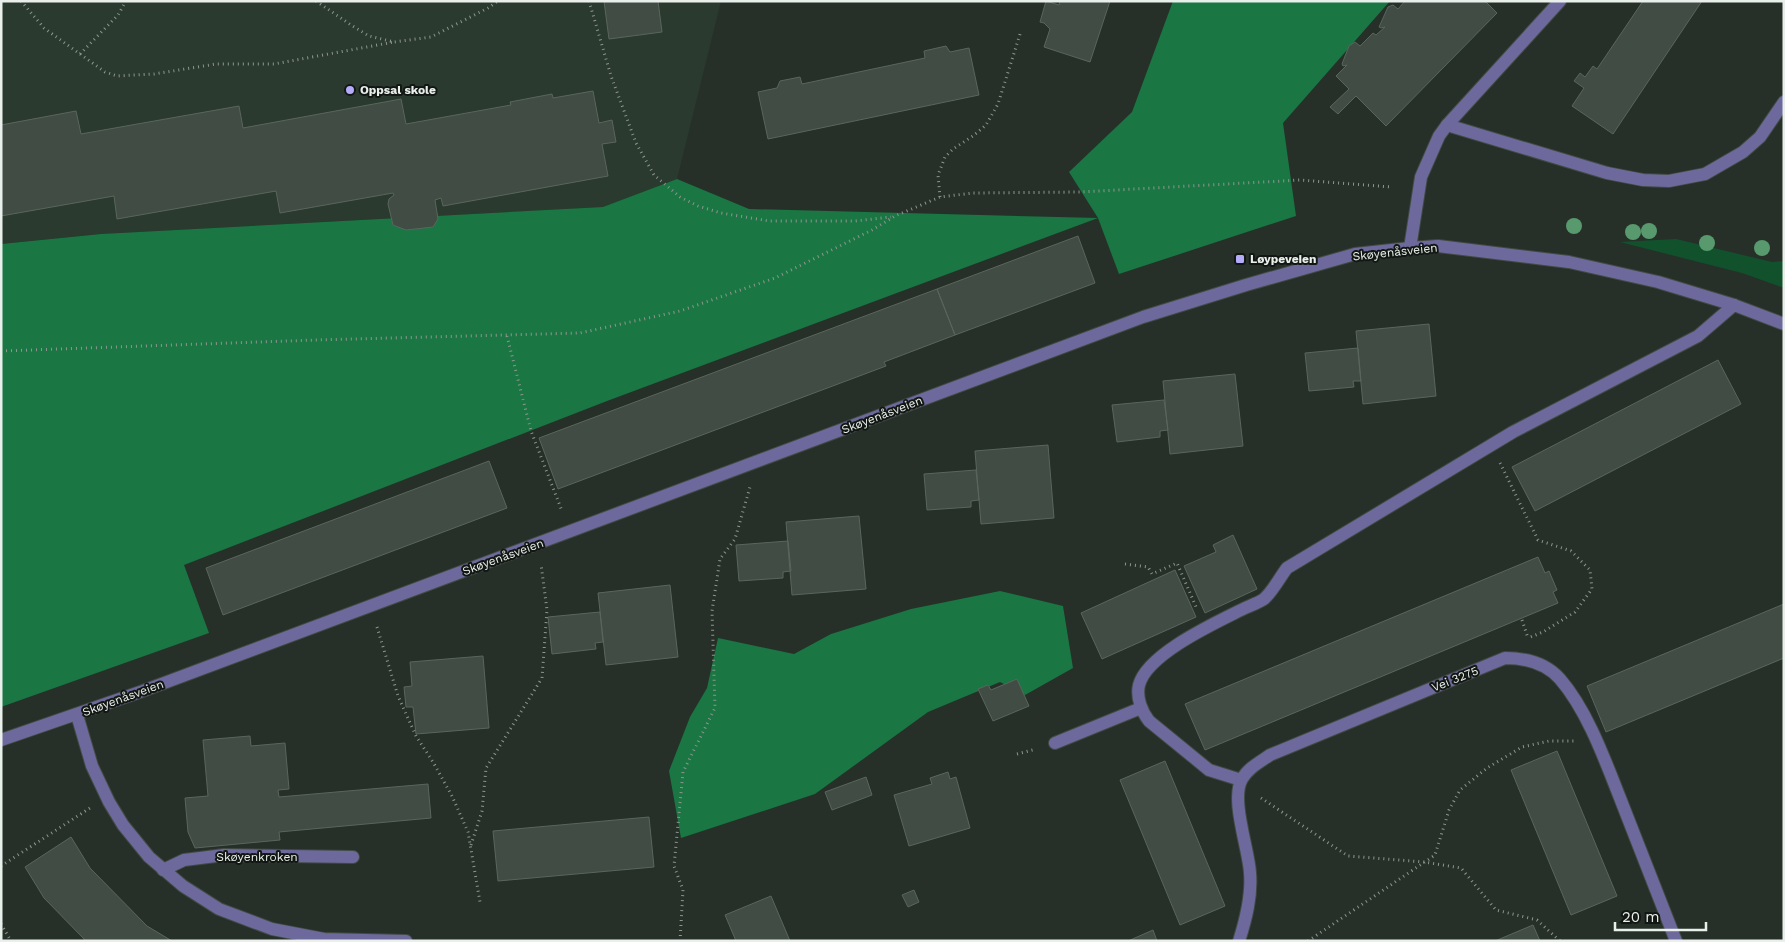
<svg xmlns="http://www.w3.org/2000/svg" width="1785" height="942" font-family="'Work Sans',sans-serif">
<rect width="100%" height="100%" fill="#263029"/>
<path fill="#2a3a2e" d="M 1,1 L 721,1 L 677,179 L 604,207 L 101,234 L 1,244 Z"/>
<path fill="#11522d" d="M 1676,239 L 1772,262 L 1784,261 L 1784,288 L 1742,273 L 1620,242 Z"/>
<path fill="#1a7642" d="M 1173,1 L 1390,1 L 1283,123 L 1296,216 L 1119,274 L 1098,218 L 607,401 L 184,565 L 209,633 L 1,707 L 1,244 L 101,234 L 603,207 L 677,179 L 749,209 L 1098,218 L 1069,172 L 1132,112 Z
M 1000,591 L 1063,606 L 1073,668 L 1025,695 L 1000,682 L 928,712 L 815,794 L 681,838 L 669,771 L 690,717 L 707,688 L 718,638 L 794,654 L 831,634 L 911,609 Z"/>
<path fill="#414c44" stroke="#5a665d" d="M 604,1 L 658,1 L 662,32 L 609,39 Z
M 1046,1 L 1059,5 L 1060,1 L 1110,1 L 1090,62 L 1044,47 L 1050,29 L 1044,23 L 1040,22 Z
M 1405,1 L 1485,1 L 1497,13 L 1386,126 L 1356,96 L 1338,114 L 1330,107 L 1349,89 L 1336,76 L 1347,65 L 1343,66 L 1342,64 L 1349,46 L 1355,42 L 1360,46 L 1373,33 L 1376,35 L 1385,27 L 1381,28 L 1379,27 L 1388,7 L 1393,5 L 1398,9 Z
M 1643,1 L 1702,1 L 1613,134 L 1572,106 L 1584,88 L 1574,81 L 1580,73 L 1585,77 L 1593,66 L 1597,69 Z
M 946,46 L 950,52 L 969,48 L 979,95 L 768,139 L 758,92 L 777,88 L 780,81 L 800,77 L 802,84 L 925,58 L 924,51 Z
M 593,91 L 599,123 L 612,120 L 616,142 L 602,144 L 608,176 L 443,206 L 441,198 L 435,200 L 438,219 L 433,227 L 406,230 L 393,225 L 388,204 L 389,199 L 394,195 L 393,193 L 280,213 L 276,191 L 117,219 L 114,196 L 1,216 L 1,125 L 76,111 L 81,134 L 239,106 L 243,128 L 401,99 L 406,124 L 511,105 L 510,102 L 552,94 L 553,98 Z
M 1078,236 L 1095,283 L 955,335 L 937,289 Z
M 937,289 L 955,335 L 884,362 L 886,366 L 558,489 L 539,438 Z
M 1429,324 L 1436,396 L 1363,404 L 1356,331 Z
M 1358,348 L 1361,381 L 1353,381 L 1354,387 L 1309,391 L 1305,353 Z
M 1718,360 L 1741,404 L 1535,511 L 1512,467 Z
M 1235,374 L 1243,446 L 1170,454 L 1163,381 Z
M 1164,400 L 1168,430 L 1160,431 L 1160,437 L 1117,442 L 1112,405 Z
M 1048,445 L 1054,518 L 981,524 L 975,451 Z
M 489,461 L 507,508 L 223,615 L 206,568 Z
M 976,470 L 979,500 L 971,501 L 971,507 L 927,510 L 924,474 Z
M 859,516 L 866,589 L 792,595 L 786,522 Z
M 1233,535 L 1257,589 L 1205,613 L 1184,566 L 1216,552 L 1213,545 Z
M 788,541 L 791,571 L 783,572 L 783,578 L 739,581 L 736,545 Z
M 1538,557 L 1545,573 L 1549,571 L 1557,590 L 1553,592 L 1558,603 L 1205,750 L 1185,704 Z
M 1175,570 L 1196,617 L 1102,659 L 1081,613 Z
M 670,585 L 678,657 L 606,665 L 598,593 Z
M 1784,604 L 1784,658 L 1606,732 L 1587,686 Z
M 600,612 L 603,642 L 595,643 L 596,649 L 552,654 L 548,617 Z
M 483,656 L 489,728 L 416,734 L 413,707 L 406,707 L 404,687 L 412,686 L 410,662 Z
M 1017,679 L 1029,706 L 993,721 L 978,689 L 988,685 L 991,690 Z
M 250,736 L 251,746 L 285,743 L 289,789 L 278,790 L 279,797 L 428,784 L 431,818 L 279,832 L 280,840 L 195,848 L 188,832 L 185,798 L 208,796 L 203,740 Z
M 1557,751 L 1617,896 L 1571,915 L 1511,770 Z
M 1165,761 L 1225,906 L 1180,925 L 1120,780 Z
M 948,772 L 950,779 L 956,777 L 970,828 L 909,846 L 894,795 L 932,784 L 930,778 Z
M 866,777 L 872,795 L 832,810 L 825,792 Z
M 649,817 L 654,867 L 498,881 L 493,831 Z
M 71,837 L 90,868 L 147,926 L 172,941 L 86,941 L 44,898 L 25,867 Z
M 914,890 L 919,902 L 908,907 L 902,895 Z
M 771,896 L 790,941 L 736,941 L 725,915 Z
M 1533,925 L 1540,941 L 1495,941 Z
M 1153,930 L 1157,941 L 1128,941 Z"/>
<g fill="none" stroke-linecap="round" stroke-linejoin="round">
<g stroke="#414b44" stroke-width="14">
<path id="service" d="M 1447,125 L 1607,173 L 1643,180 L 1669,181 L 1705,174 L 1743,152 L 1760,137 L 1784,102
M 1055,743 L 1141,708
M 1241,780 L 1209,770 L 1149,721 C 1142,712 1136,698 1139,685 C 1147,654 1215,623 1243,609 C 1249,606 1258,603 1264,599 C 1273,591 1280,577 1287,568 L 1513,432 L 1698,336 L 1734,305
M 163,870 L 184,860 L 224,855 L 353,857"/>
</g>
<g stroke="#414b44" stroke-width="14">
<path id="minor" d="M 1410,248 L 1421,177 L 1439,136 L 1447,125 L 1560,1
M 77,715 L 92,766 L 109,802 L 123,825 L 149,857 L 183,886 L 219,909 L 272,929 L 324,939 L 406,941
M 1,740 L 140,692 L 1143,317 L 1246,285 L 1355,254 L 1410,248 L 1438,246 L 1569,262 L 1658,282 L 1734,305 L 1784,324
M 1239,941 C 1246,919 1252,896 1250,873 C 1249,850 1230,799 1242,779 C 1248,768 1260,762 1270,755 L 1505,658 C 1525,658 1546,663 1560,679 C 1587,710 1605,760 1620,798 C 1639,846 1657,893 1676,941"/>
</g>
<path stroke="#8e9690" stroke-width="3" stroke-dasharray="1 4" stroke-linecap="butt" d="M 21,1 L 44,28 L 105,72 L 117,76 L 154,74 L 216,64 L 274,64 L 394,42
M 316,1 L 351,25 L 369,36 L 394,42 L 431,37 L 488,8 L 498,1
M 589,1 L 611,76 L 636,143 L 654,175 L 680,197 L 698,206 L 721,213 L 769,221 L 855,221 L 891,217
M 80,54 L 118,15 L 126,1
M 940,197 L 938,175 L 945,157 L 953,149 L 973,136 L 986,125 L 998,104 L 1021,31
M 507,336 L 531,431 L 562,511
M 1,351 L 316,340 L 580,333 L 680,311 L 775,278 L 872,230 L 895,216 L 940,197 L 973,193 L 1080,192 L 1300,180 L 1391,187
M 1500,463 L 1538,540 L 1571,551 L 1590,570 L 1592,589 L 1575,612 L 1543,632 L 1528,638
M 1125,564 L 1148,567 L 1152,574 L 1177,563 L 1197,609
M 1522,620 L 1528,638
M 377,627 L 398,696 L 416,736 L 433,762 L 452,796 L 468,832 L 480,902
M 1017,754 L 1036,749
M 1261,798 L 1348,856 L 1424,862 L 1461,868 L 1496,910 L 1537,920 L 1560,941
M 471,845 L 482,811 L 486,768 L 542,678 L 547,610 L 541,564
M 1,866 L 90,808
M 1,924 L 11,941
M 680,941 L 683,890 L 674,866 L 683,772 L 715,708 L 712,611 L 720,559 L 735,539 L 750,487
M 1308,941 L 1435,855 L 1449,810 L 1460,790 L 1487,768 L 1522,747 L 1549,741 L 1574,741"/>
<use href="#service" stroke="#6e699c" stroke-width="12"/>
<use href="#minor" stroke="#6e699c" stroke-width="12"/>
</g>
<g fill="#589a6e">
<circle cx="1574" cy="226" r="8"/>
<circle cx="1649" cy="231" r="8"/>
<circle cx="1633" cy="232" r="8"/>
<circle cx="1707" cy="243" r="8"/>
<circle cx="1762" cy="248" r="8"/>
</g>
<g fill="#b4acf9" stroke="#121714" stroke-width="2">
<circle cx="350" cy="90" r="5"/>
<rect x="1235" y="254" width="10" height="10" rx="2.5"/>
</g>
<g text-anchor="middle" stroke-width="4" stroke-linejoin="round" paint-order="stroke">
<g font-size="12" font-weight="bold" fill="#e9f0eb" stroke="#121714" text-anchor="start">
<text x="360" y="94">Oppsal skole</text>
<text x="1250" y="263">Løypeveien</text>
</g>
<g font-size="12" fill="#e9f0eb" stroke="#121714">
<text transform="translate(1395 252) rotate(-6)" y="4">Skøyenåsveien</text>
<text transform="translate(882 415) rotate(-21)" y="4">Skøyenåsveien</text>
<text transform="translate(503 557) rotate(-20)" y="4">Skøyenåsveien</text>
<text transform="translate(1455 679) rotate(-22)" y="4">Vei 3275</text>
<text transform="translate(123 698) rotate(-20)" y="4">Skøyenåsveien</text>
<text x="257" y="861">Skøyenkroken</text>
</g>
</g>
<rect width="1785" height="942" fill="none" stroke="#e9f0eb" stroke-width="5"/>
<path d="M1615 922v8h91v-8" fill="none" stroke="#e9f0eb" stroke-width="2.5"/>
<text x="1622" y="922" font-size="15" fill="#e9f0eb" stroke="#121714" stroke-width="4" paint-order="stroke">20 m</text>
</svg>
